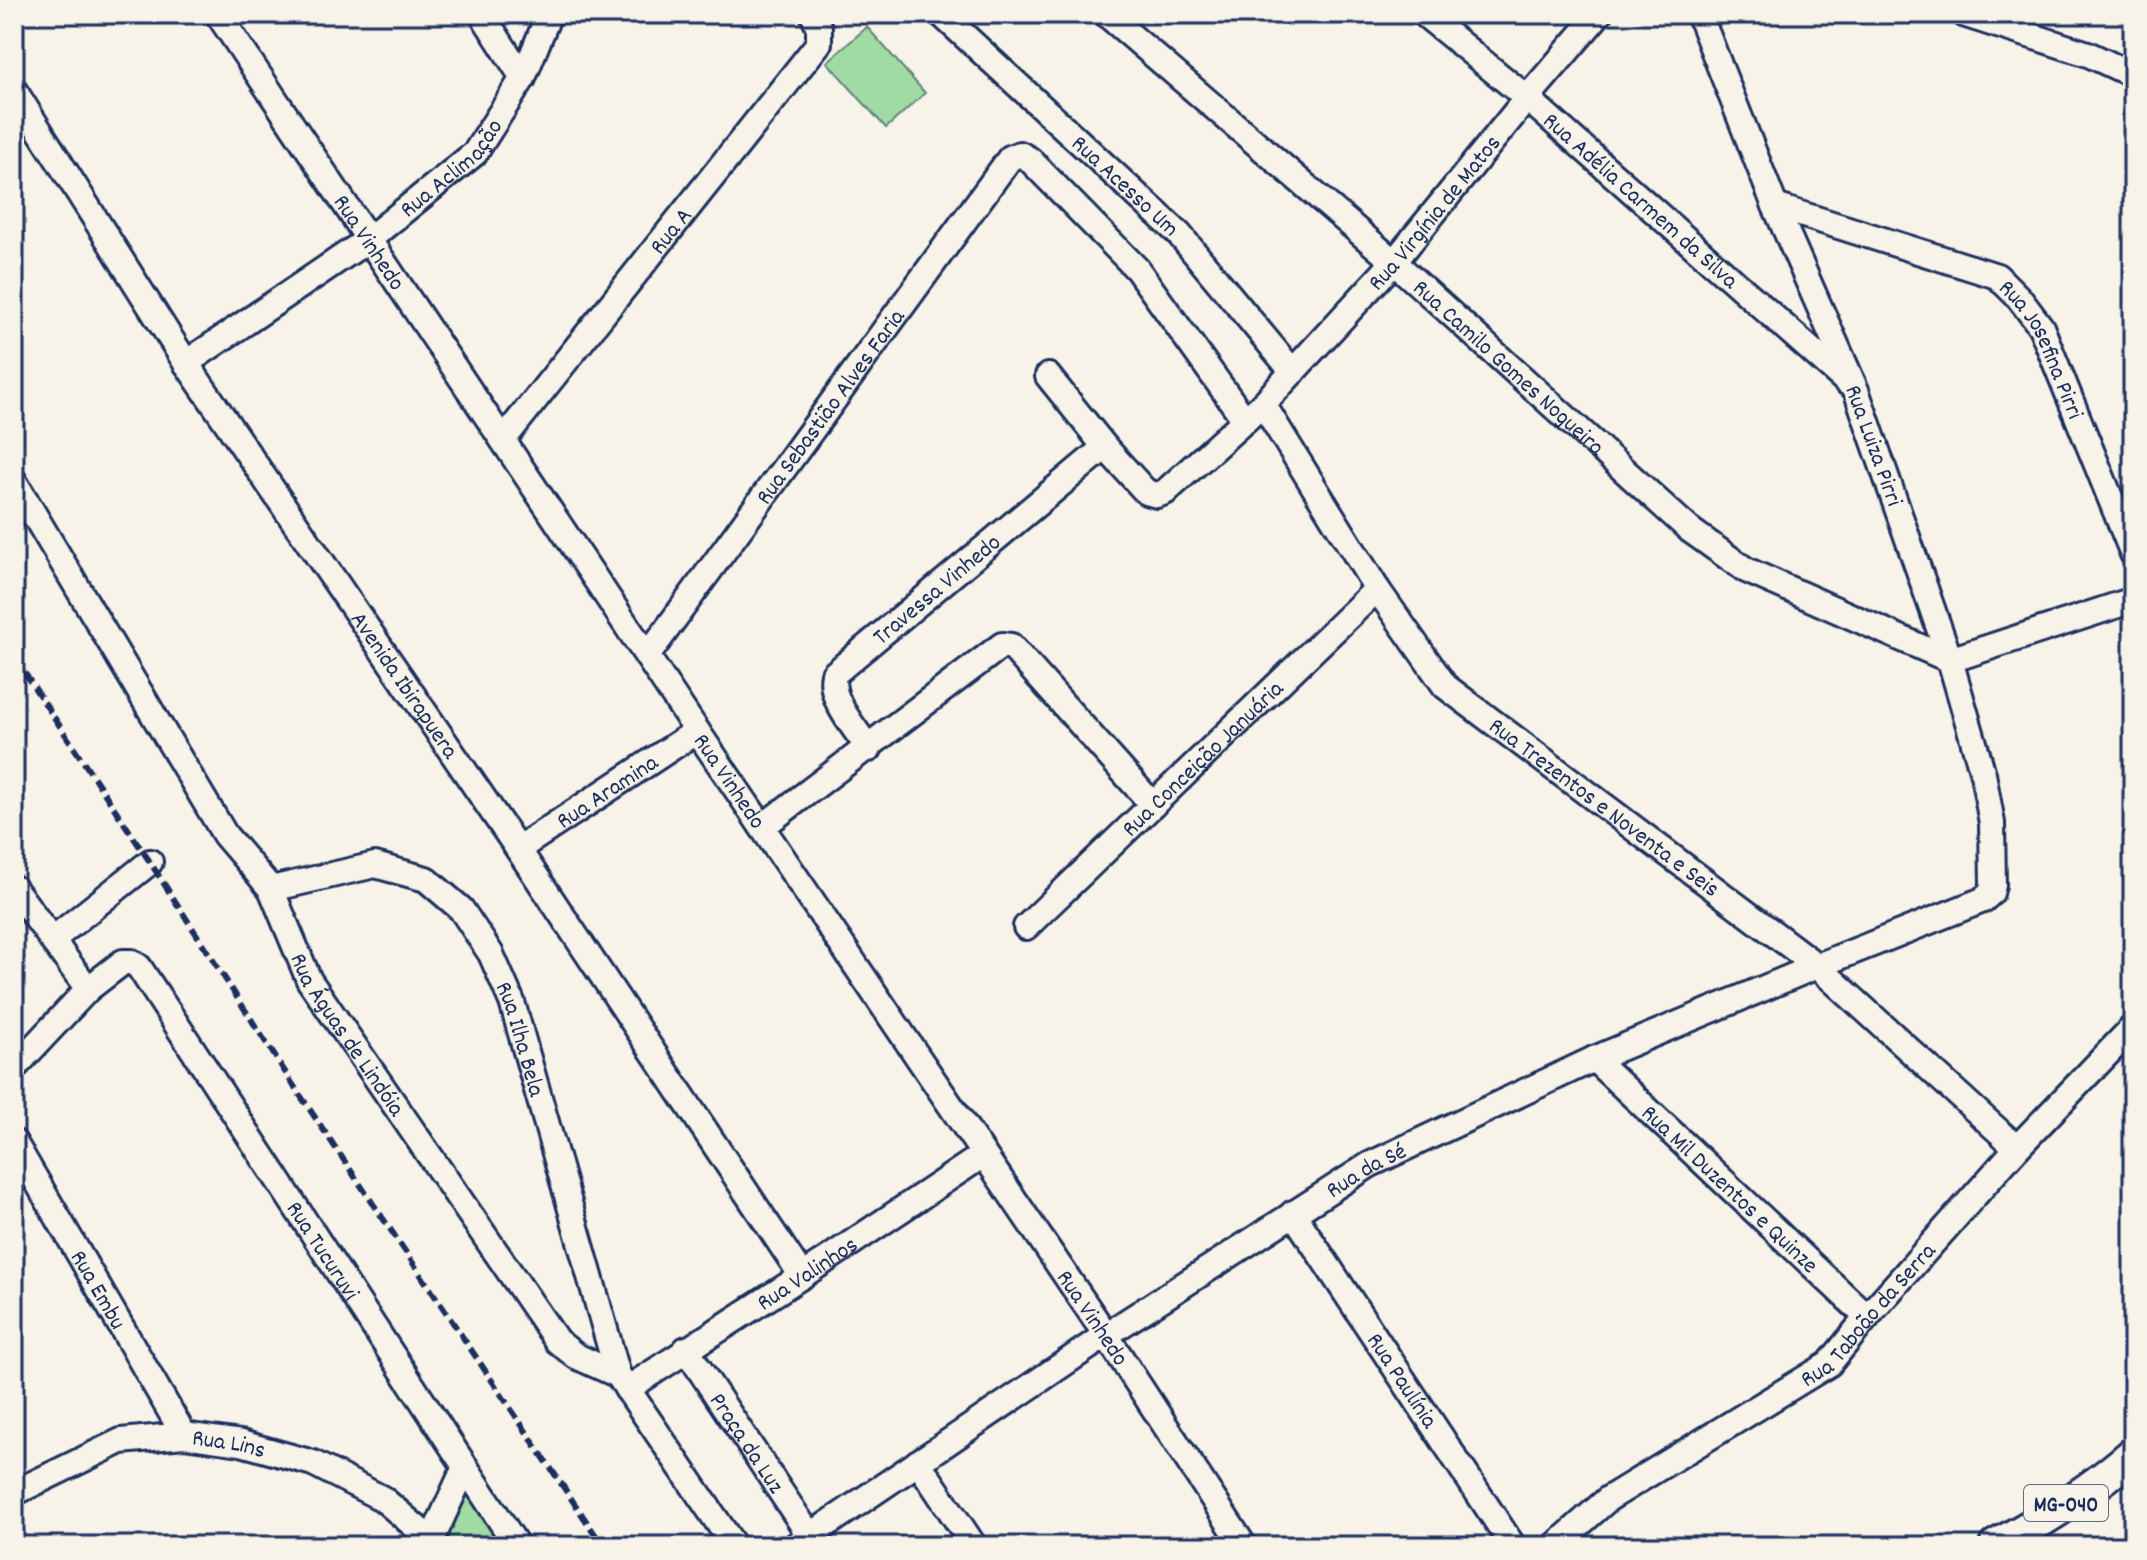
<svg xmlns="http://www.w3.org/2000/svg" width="2147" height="1560" font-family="Dekko,sans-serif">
<rect width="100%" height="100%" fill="#f7f3e8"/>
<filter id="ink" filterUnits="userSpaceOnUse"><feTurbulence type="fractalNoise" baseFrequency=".0125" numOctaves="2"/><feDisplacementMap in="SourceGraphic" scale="16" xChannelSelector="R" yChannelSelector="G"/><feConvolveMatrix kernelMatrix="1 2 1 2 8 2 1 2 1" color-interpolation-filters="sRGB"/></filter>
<g filter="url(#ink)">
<path fill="#9fdba2" stroke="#5d8580" stroke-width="2" d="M 867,27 L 925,93 L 886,128 L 827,62 Z
M 467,1485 L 506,1546 L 445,1546 Z"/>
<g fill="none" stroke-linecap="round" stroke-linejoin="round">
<g stroke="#1b2f5e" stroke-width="30">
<g id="minor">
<path id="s1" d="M 218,14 L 697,731 L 1106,1335 L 1244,1546"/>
<path d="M 482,14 L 523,78"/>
<path id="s2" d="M 941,14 L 1179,234 L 1293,372"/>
<path id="s3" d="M 1106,14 L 1394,262 L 1690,530 L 1746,570 L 1950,660 L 2133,600"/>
<path id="s4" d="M 1424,14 L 1527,98 L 1848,383"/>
<path d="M 1963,14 L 2088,54 L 2133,75"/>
<path id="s5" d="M 14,90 L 186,363 L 518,849 L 802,1276"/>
<path id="s6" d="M 1775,206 L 1997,276 L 2019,298 L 2041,327 L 2133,554"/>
<path id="s7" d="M 186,363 L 369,239 L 475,153 L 523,78 L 549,14"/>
<path d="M 1048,376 L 1105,447"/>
<path id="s8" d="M 1263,404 L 1377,589 L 1445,686 L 1817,966 L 2017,1148"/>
<path id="s9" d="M 503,440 L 819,43 L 819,28 L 813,14"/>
<path id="s10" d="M 14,481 L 225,835 L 271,889 L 309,980 L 557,1341 L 576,1356 L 618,1375 L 734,1546"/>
<path id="s11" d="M 648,655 L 1010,158 L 1020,154 L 1029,159 L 1137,269 L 1245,420"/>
<path id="s12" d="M 869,749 C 855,728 828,699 834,674 L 1105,447 L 1146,492 L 1157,495 L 1165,492 L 1263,404 L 1394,262 L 1527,98 L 1599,14"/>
<path d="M 762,827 L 1002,645 L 1011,646 L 1153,805"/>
<path id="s13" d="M 518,849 L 697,731"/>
<path d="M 14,888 L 88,989"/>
<path id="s14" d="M 271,889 L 375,865 L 426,879 L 461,909 L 491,954 L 512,1002 L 618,1375"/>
<path id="s15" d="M 1026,927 L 1377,589"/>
<path d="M 52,940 L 150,862"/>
<path id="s16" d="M 1594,1059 L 1867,1317"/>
<path id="s17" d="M 14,1068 L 88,989 L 123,962 L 132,962 L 139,967 L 517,1546"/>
<path id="s18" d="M 14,1142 L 184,1435"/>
<path id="s19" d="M 1293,1213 L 1513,1546"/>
<path id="s20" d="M 686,1349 L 810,1536"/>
<path id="s21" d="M 627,1389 L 802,1276 L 983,1155"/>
<path d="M 918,1462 L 974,1546"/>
<path id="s22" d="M 14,1493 L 121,1441 L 184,1435 L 241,1443 L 313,1463 L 383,1499 L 431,1540"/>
<path d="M 429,1546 L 465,1467"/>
<path id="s23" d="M 795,1546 L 1106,1335 L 1369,1165 L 1594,1059 L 1817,966 L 1983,900 L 1991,893 L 1993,885 L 1992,823 L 1983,774 L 1950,660 L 1856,390 L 1775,206 L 1699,14"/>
<path id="s24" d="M 1555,1546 L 1608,1499 L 1829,1364 L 1867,1317 L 2017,1148 L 2133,1027"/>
</g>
</g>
<g stroke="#1b2f5e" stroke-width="38">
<path id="major" d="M 1996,1546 C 2044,1520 2092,1490 2133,1454"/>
</g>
<use href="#minor" stroke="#f7f3e8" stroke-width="24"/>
<use href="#major" stroke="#f7f3e8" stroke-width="32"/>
<path stroke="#1b2f5e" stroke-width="6" stroke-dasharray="12 6" stroke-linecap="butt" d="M 14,657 L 150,862 L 294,1086 L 603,1546"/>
</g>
</g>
<g text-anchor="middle" stroke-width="6" stroke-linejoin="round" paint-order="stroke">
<rect fill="#f7f3e8" stroke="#5d6a87" stroke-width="2" x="2024" y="1485" width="84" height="36" rx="6"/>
<g font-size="22" font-weight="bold" fill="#1b2f5e">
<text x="2066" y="1511">MG-040</text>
</g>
<g font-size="24" fill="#1b2f5e" stroke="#f7f3e8">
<text dy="8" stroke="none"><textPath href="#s7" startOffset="330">Rua Aclimação</textPath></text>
<text dy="8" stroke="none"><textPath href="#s2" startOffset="252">Rua Acesso Um</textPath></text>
<text dy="8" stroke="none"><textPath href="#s4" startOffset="286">Rua Adélia Carmem da Silva</textPath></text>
<text dy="8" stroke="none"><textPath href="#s12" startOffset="908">Rua Virgínia de Matos</textPath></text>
<text dy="8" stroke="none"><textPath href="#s9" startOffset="268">Rua A</textPath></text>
<text dy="8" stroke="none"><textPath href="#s1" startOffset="274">Rua Vinhedo</textPath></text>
<text dy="8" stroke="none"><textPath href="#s6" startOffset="320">Rua Josefina Pirri</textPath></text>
<text dy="8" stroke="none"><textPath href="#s3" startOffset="536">Rua Camilo Gomes Nogueira</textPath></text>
<text dy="8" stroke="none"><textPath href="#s11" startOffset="308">Rua Sebastião Alves Faria</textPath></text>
<text transform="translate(1875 445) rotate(70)" y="8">Rua Luiza Pirri</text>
<text dy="8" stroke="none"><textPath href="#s12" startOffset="218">Travessa Vinhedo</textPath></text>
<text dy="8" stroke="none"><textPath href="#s5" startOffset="712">Avenida Ibirapuera</textPath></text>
<text dy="8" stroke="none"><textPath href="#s15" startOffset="244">Rua Conceição Januária</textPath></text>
<text dy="8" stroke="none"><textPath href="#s1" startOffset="922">Rua Vinhedo</textPath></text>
<text dy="8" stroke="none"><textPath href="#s13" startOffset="106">Rua Aramina</textPath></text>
<text dy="8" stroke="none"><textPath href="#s8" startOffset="536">Rua Trezentos e Noventa e Seis</textPath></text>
<text dy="8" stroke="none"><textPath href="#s10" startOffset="648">Rua Águas de Lindóia</textPath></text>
<text dy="8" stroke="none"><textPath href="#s14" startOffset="350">Rua Ilha Bela</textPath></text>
<text dy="8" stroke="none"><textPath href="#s23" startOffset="684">Rua da Sé</textPath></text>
<text dy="8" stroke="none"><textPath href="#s16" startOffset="188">Rua Mil Duzentos e Quinze</textPath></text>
<text dy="8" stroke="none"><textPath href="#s17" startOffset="508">Rua Tucuruvi</textPath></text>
<text dy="8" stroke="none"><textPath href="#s21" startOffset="214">Rua Valinhos</textPath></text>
<text dy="8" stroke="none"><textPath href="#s18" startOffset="170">Rua Embu</textPath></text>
<text dy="8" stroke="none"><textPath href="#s24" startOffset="392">Rua Taboão da Serra</textPath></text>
<text dy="8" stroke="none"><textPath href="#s1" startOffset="1570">Rua Vinhedo</textPath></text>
<text dy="8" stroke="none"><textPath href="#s19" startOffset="200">Rua Paulínia</textPath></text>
<text dy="8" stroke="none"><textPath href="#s20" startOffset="112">Praça da Luz</textPath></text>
<text dy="8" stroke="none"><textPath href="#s22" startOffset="228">Rua Lins</textPath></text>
</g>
</g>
<rect width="2147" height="1560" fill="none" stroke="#f7f3e8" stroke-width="48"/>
<rect x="24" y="24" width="2099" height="1512" fill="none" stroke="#1b2f5e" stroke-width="3" filter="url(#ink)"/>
</svg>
